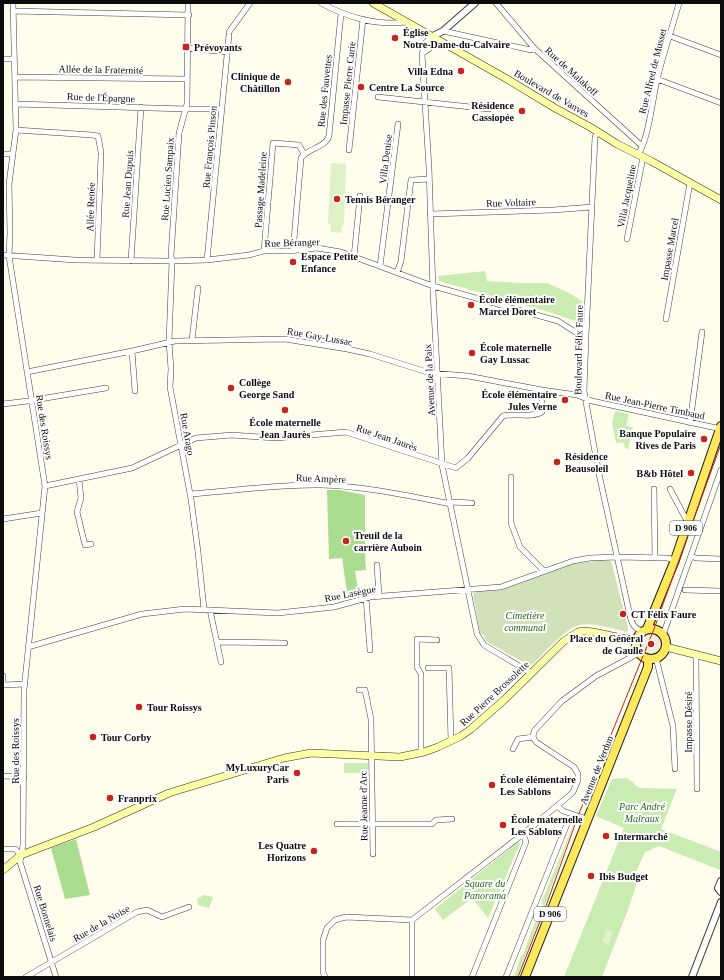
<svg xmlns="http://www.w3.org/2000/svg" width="724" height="980" font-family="'Times New Roman',serif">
<rect width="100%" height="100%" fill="#fffdeb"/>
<path fill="#caecb2" d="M 485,271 L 487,281 L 519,283 L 547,283 L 569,293 L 582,301 L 581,318 L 575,321 L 549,312 L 439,281 L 438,276 Z
M 615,411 L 629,414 L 626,426 L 633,427 L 628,449 L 625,448 L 623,442 L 616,443 L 612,423 Z
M 344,763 L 368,763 L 368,773 L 344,773 Z
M 626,778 L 633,782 L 636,786 L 641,788 L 677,789 L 661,829 L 721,852 L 721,866 L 720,870 L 659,846 L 645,852 L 632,880 L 637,882 L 629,907 L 602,977 L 564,977 L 624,828 L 596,816 L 612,779 Z
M 576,818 L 542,914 L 517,977 L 514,977 L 521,956 L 523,955 L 531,932 L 543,904 L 541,903 Z
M 518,842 L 520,843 L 488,918 L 472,898 L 443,920 L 435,909 Z
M 204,895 L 213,897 L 209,908 L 198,905 L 197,899 Z"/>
<path fill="#abdd91" d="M 327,490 L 339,490 L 365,495 L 365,554 L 366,570 L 355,571 L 359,596 L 348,599 L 342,558 L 329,559 Z
M 76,839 L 90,895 L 65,899 L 51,848 Z"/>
<path fill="#d1e2bb" d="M 601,560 L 610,561 L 612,564 L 627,624 L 628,630 L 627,632 C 614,629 592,622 580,625 C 566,627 543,654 532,665 L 528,665 L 486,641 L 484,635 L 480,633 L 473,594 L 475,592 L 502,590 L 573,564 Z"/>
<path fill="#def2c5" d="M 331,163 L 346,164 L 344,225 L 342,225 L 341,233 L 331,232 L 331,225 L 328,224 Z
M 606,930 L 613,932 L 609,945 L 602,942 Z"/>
<path fill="#efecda" d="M639 644a12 12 0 1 1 24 0a12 12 0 1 1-24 0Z"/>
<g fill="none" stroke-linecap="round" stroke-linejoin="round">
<g stroke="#3f3f3f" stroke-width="6">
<path id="minor" d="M 13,3 L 16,130 L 9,184 L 10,233 L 9,256 L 45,486 L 24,690 L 23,845 L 20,862 L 56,977
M 188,3 L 187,104 L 179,133 L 171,256 L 172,261 L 169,342 L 171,369 L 170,387 L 191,499 L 198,552 L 204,609
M 321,3 C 346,17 377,26 405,22
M 496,3 L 534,48 L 642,146
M 13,11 L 189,15
M 443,31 L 531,50 L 534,48
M 229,32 L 250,3
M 670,36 L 721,55
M 431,37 L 426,42 L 422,54 L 429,168 L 433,291 L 442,465 L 477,634 L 484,645 L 531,673
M 188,48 L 227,52
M 423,53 L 440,41
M 3,59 L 14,59
M 15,77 L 187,79
M 657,79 L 721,103
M 378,97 L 489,109
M 16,104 L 186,109 L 221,109
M 16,130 L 92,135 L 98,136 L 101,152
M 598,131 L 595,137 L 586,336 L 584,391 L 599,474 L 630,616 C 632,624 634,628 642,631
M 349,150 L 363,19
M 3,154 L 13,154
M 638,155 C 649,137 652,102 657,80 C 663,54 672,29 679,3
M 430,214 L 553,210 L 592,207
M 627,239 L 643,157
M 264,251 L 273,143 L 299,145 L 304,154
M 293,251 L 301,158 C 308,148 325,148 329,136 L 341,14
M 3,255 L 75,260 L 172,261 L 207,260 L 249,255 L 264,251 L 289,251 L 317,248 L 341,252 L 433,286 L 558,321 L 580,335 L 586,336
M 354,257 L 360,196
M 97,260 L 101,155
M 207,260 L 229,35
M 131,261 L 141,107
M 380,266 L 398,124
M 397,273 L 401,261 L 411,180 L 429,179
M 666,319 L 690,183
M 192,340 L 198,288
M 132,351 L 135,391
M 27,372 L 132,351 L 175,341 L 285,339 L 347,349 L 370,354 L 430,373 L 468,376 L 542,390 L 577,395 L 592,401 L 721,429
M 3,404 L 28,401 L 106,388
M 690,423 L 702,332
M 511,477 L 511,523 L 520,547 L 544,571
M 79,479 L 81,498 L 77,512 L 85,545 L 91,544
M 45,486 L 132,468 L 196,438 L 232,435 L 276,438 L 346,432 L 456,468 L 468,458 L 503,416 C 514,413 533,418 542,412 L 542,390
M 654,489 L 655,558
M 670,489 L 688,523
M 190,494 C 233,491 278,484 321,485 C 364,486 409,496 451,504
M 451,502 L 472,503
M 3,519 L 42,513
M 691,556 L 696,558 L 721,559
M 377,565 L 379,596
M 685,590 L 721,591
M 366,598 L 370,650
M 210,610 L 221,662
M 663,635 L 721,470
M 217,642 L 285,643
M 28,647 L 142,614 L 185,609 L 278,613 L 334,607 L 370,597 L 501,587 L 573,561 L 590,558 L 617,557 L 667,558 L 675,560
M 696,655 L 697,789
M 656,658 L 673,726 L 675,769
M 428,668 L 449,668 L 451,741
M 3,676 L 3,685
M 3,685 L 25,684
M 359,690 L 365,690 L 371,719 L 373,854
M 513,749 L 518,739 L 533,737
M 421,753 L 421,674 L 417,667 L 417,639 L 437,640
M 3,776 L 24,777
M 557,806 L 563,811 L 587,819
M 337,824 L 432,824 L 436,820 L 452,819
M 3,849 L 15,849 L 21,855
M 412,920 L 412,977
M 26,977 L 137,912 L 147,910 L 162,917 L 189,907
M 325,977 L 323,972 L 323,940 L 327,928 L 335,920 L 346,917 L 412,920 L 523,834 L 570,795 L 573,792 L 578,780 L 578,774 L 574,767 L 536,742 L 533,737 L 534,731 L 562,701 L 596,676 L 639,653
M 472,977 L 526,842 L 523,834
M 506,977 L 571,814"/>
</g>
<g stroke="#3f3f3f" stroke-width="8">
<path id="tertiary" d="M 431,37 L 443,31 L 475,3
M 721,881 L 718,888 L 721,892
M 692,977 L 721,902"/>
</g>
<g stroke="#2e2e2e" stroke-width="8">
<path id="secondary" d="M 373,3 L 507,79 L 555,108 L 590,127 L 617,144 L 651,161 L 721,200
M 666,647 L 721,661
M 3,870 L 21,855 L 94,827 L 169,793 L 284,758 L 311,753 L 400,757 L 424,752 L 438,747 L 461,736 L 471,729 L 503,701 L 564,641 L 578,632 L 584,631 L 593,632 L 636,641"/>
</g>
<g stroke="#1d1d1d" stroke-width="10">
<path id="primary" d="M636 644a15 15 0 1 1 30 0a15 15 0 1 1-30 0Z
M 647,629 L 675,560 L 721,426
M 525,977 L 648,667 L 648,659"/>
</g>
<use href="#minor" stroke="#fff" stroke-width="5"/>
<use href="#tertiary" stroke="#fff" stroke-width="6"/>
<use href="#secondary" stroke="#fffea6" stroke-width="7"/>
<use href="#primary" stroke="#ffe85b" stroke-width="8"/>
<path stroke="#c5251b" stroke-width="1" d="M 518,977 L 546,906 L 578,816 L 654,629 L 721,444"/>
</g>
<g fill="#c5251b" stroke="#fff" stroke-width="1.5">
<circle cx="395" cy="38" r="4"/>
<rect x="182" y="43" width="8" height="8" rx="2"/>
<circle cx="461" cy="71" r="4"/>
<circle cx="288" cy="82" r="4"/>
<circle cx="361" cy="87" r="4"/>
<circle cx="522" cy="111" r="4"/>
<circle cx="337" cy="199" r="4"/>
<circle cx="293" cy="262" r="4"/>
<circle cx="471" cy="305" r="4"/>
<circle cx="472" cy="353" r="4"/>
<circle cx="231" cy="388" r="4"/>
<circle cx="565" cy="400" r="4"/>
<circle cx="285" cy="410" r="4"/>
<circle cx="704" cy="439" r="4"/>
<circle cx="557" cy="462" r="4"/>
<circle cx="691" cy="473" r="4"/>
<circle cx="346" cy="541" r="4"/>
<circle cx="623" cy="614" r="4"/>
<circle cx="651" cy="644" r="4"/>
<circle cx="139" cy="707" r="4"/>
<circle cx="93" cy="737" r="4"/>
<circle cx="297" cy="773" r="4"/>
<circle cx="492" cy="785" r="4"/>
<circle cx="110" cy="798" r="4"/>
<circle cx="503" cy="825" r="4"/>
<circle cx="606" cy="836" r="4"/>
<circle cx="314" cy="851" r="4"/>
<circle cx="591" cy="876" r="4"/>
</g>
<g text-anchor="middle" stroke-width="4" stroke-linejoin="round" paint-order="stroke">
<g fill="#fff" stroke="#555" stroke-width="1">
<rect x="670" y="521" width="32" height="14" rx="3"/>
<rect x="534" y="907" width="32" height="14" rx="3"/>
</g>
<g font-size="9" font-weight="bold" fill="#0c0c0c">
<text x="686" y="531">D 906</text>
<text x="550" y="917">D 906</text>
</g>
<g font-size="10" font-weight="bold" fill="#0c0c0c" stroke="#fff" text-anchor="start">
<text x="403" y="36">Église<tspan x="403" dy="12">Notre-Dame-du-Calvaire</tspan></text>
<text x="194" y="51">Prévoyants</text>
<text x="453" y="75" text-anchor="end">Villa Edna</text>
<text x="280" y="80" text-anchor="end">Clinique de<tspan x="280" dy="12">Châtillon</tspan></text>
<text x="369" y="91">Centre La Source</text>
<text x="514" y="109" text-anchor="end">Résidence<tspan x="514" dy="12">Cassiopée</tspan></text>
<text x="345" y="203">Tennis Béranger</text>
<text x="301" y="260">Espace Petite<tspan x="301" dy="12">Enfance</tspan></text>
<text x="479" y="303">École élémentaire<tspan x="479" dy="12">Marcel Doret</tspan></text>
<text x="480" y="351">École maternelle<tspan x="480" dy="12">Gay Lussac</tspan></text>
<text x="239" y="386">Collège<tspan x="239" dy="12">George Sand</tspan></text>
<text x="557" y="398" text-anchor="end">École élémentaire<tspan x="557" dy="12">Jules Verne</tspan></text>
<text x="285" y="426" text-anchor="middle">École maternelle<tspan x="285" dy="12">Jean Jaurès</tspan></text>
<text x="696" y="437" text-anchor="end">Banque Populaire<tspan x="696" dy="12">Rives de Paris</tspan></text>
<text x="565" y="460">Résidence<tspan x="565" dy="12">Beausoleil</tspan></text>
<text x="683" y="477" text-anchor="end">B&amp;b Hôtel</text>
<text x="354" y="539">Treuil de la<tspan x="354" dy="12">carrière Auboin</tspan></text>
<text x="631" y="618">CT Félix Faure</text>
<text x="643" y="642" text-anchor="end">Place du Général<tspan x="643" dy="12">de Gaulle</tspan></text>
<text x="147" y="711">Tour Roissys</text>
<text x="101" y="741">Tour Corby</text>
<text x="289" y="771" text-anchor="end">MyLuxuryCar<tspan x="289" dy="12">Paris</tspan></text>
<text x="500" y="783">École élémentaire<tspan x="500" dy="12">Les Sablons</tspan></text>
<text x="118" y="802">Franprix</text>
<text x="511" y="823">École maternelle<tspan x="511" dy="12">Les Sablons</tspan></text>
<text x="614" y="840">Intermarché</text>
<text x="306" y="849" text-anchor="end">Les Quatre<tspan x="306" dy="12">Horizons</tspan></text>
<text x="599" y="880">Ibis Budget</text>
</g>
<g font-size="10" fill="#0c0c0c" stroke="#fff">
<text transform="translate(101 69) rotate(1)" y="4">Allée de la Fraternité</text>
<text transform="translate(572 71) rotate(42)" y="4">Rue de Malakoff</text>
<text transform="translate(652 71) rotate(-76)" y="4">Rue Alfred de Musset</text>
<text transform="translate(347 83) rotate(-84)" y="4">Impasse Pierre Curie</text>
<text transform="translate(324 91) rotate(-84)" y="4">Rue des Fauvettes</text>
<text transform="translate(552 93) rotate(30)" y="4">Boulevard de Vanves</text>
<text transform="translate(101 97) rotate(2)" y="4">Rue de l'Épargne</text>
<text transform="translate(209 147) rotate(-85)" y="4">Rue François Pinson</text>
<text transform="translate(385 159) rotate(-83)" y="4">Villa Denise</text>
<text transform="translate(167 179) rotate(-86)" y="4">Rue Lucien Sampaix</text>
<text transform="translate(127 184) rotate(-86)" y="4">Rue Jean Dupuis</text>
<text transform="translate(260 190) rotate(-86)" y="4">Passage Madeleine</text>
<text transform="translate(626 196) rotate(-79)" y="4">Villa Jacqueline</text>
<text transform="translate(511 202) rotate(-2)" y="4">Rue Voltaire</text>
<text transform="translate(90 207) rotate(-88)" y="4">Allée Renée</text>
<text transform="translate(292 242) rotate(-2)" y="4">Rue Béranger</text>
<text transform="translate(669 249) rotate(-80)" y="4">Impasse Marcel</text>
<text transform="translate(320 336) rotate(10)" y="4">Rue Gay-Lussac</text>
<text transform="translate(578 350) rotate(-89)" y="4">Boulevard Félix Faure</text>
<text transform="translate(429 380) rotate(-93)" y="4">Avenue de la Paix</text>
<text transform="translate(655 405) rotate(12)" y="4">Rue Jean-Pierre Timbaud</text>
<text transform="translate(45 427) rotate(81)" y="4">Rue des Roissys</text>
<text transform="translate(188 434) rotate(80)" y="4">Rue Arago</text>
<text transform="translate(387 437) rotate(19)" y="4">Rue Jean Jaurès</text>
<text transform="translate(321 478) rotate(2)" y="4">Rue Ampère</text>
<text transform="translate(350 593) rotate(-11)" y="4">Rue Lasègue</text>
<text transform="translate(494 693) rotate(-43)" y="4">Rue Pierre Brossolette</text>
<text transform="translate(688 722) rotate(-90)" y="4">Impasse Désiré</text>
<text transform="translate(15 751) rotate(-90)" y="4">Rue des Roissys</text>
<text transform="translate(596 770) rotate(-68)" y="4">Avenue de Verdun</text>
<text transform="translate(363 806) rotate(-91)" y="4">Rue Jeanne d'Arc</text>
<text transform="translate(46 913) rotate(73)" y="4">Rue Bonnelais</text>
<text transform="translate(101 923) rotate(-30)" y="4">Rue de la Noise</text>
</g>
<g font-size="10" font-style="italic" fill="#216719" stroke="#fff">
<text x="525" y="619">Cimetière<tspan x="525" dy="12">communal</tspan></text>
<text x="642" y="810">Parc André<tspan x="642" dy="12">Malraux</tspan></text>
<text x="485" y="887">Square du<tspan x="485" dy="12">Panorama</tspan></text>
</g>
</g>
<rect width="724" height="980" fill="none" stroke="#0c0c0c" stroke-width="8"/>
</svg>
